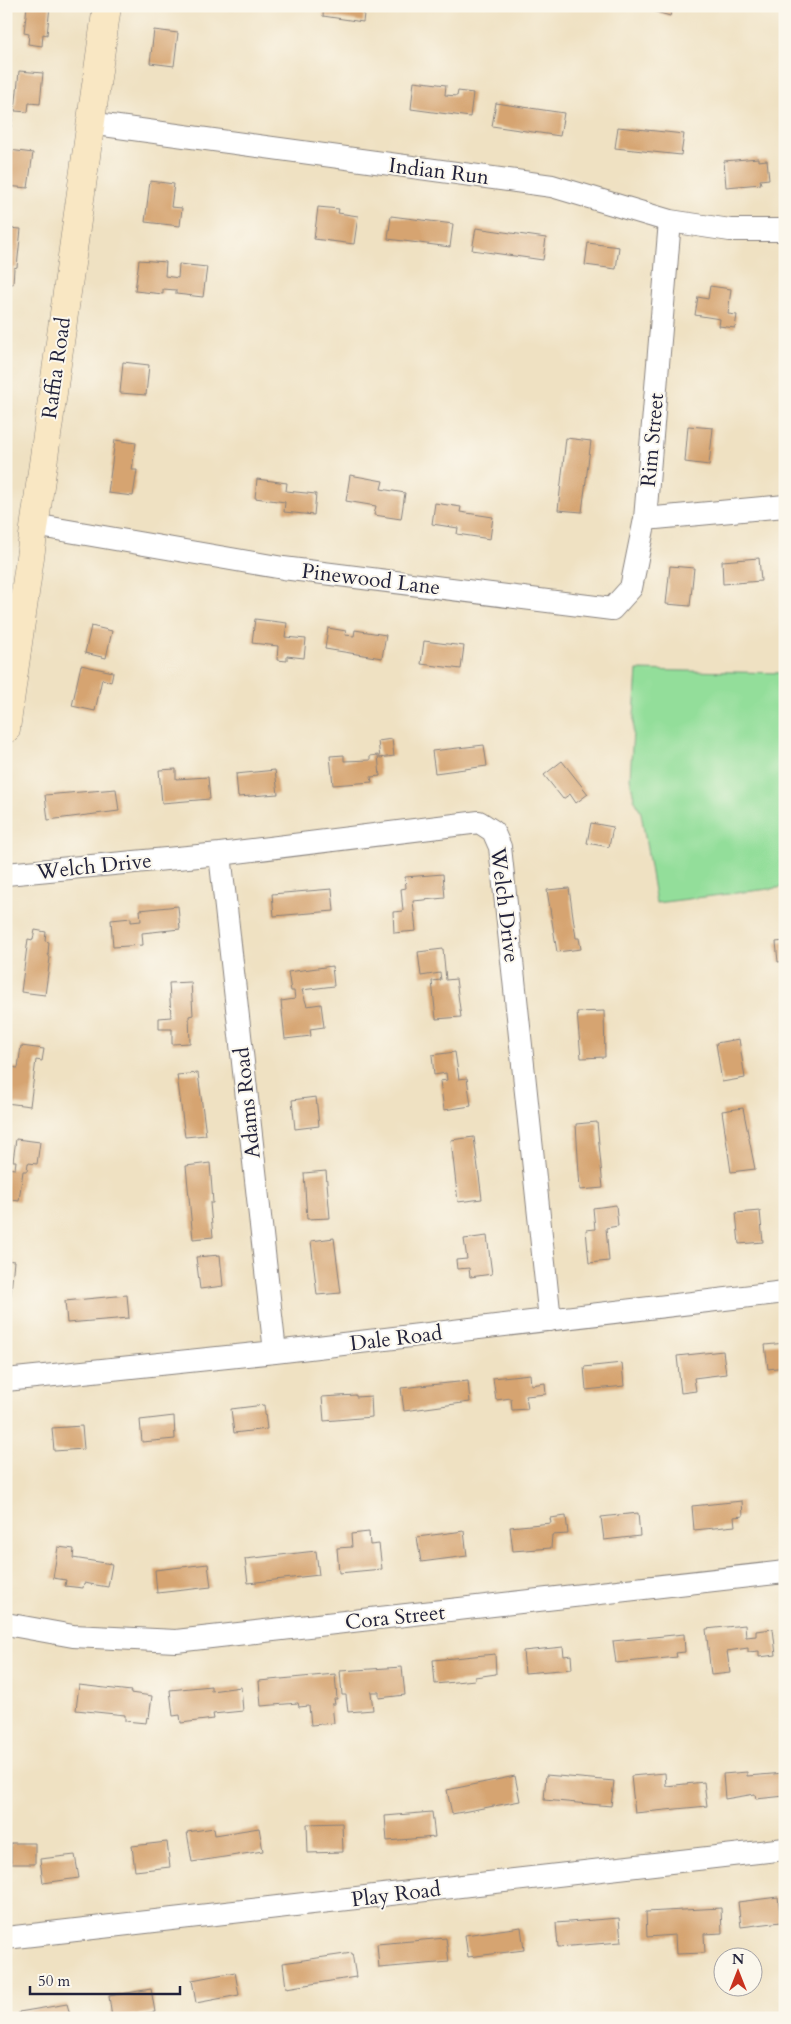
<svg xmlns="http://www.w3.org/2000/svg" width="791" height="2024" font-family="Cardo,serif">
<rect width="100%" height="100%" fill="#fbf7ec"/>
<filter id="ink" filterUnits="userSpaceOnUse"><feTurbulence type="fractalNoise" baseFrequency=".02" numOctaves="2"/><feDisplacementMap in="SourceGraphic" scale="10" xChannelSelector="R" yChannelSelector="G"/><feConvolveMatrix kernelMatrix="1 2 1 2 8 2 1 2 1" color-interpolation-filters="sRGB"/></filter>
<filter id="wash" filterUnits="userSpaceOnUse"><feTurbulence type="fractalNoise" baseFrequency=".0096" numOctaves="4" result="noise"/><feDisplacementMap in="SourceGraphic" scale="20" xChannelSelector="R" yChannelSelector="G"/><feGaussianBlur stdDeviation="1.12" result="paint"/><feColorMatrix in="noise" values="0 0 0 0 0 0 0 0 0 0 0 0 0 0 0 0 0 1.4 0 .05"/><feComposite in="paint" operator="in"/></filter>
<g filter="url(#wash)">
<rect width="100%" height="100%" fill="#efe1c2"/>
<path fill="#93de9a" stroke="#5a806a" d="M 637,670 L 785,673 L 785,887 L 656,903 L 641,813 L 634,798 L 630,778 Z"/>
<g id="blocks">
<path fill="#d6a471" d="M 27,6 L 50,6 L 47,35 L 43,34 L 42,46 L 28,44 L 29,34 L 24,33 Z
M 324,6 L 365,6 L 363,22 L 323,16 Z
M 654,6 L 673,6 L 670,16 L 653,11 Z
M 154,30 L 178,33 L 174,66 L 150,63 Z
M 19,71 L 43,73 L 40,104 L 29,103 L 28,112 L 15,111 Z
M 414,81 L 446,85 L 445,95 L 457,96 L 458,91 L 473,93 L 470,117 L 411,109 Z
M 496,103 L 564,113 L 560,136 L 492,126 Z
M 6,113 L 13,113 L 11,127 L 6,126 Z
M 618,127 L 684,134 L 681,155 L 615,148 Z
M 9,150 L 33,153 L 28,188 L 6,186 Z
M 758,158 L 758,161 L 767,160 L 769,179 L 760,180 L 761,184 L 726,187 L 724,161 Z
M 150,181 L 174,184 L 171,207 L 182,208 L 180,226 L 145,222 Z
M 318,207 L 339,209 L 338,213 L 358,216 L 354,244 L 314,239 Z
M 391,216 L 453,224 L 450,247 L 388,239 Z
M 6,228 L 21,229 L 17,267 L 14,268 L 13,284 L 6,283 Z
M 476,228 L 546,238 L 543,260 L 472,250 Z
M 588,243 L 619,247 L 616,269 L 585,265 Z
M 139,260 L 166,262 L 165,276 L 178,278 L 179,264 L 207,267 L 203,297 L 176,294 L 176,290 L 163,289 L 163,294 L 135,291 Z
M 710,286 L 731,289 L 728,314 L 737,315 L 735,328 L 719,326 L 720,319 L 695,315 L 698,297 L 708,299 Z
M 123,362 L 149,365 L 146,395 L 120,393 Z
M 688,426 L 713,428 L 709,465 L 685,462 Z
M 566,438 L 591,441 L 582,512 L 558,510 Z
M 115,440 L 136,443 L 132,470 L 137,470 L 133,496 L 108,493 Z
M 350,475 L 383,481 L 381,489 L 405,493 L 401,519 L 374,515 L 376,506 L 346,501 Z
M 257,479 L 287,483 L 286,491 L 316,494 L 314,515 L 284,512 L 285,502 L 255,498 Z
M 435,503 L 461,507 L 460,512 L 493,517 L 490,539 L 457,534 L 458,528 L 432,524 Z
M 759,558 L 761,581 L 723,584 L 722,561 Z
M 670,566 L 694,568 L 690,606 L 666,604 Z
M 255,619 L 287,623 L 285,637 L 306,639 L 304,658 L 287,656 L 287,661 L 277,660 L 278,646 L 252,643 Z
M 91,626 L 112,631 L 106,658 L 85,653 Z
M 328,628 L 346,631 L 345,635 L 354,636 L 355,630 L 386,635 L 382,658 L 325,649 Z
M 424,641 L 464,646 L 461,669 L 421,664 Z
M 81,665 L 113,672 L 111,682 L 102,679 L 95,711 L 72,706 Z
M 392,739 L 394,756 L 380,758 L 378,741 Z
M 484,745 L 487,766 L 435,773 L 432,751 Z
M 344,755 L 344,761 L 370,760 L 370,756 L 378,755 L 380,776 L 371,777 L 372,782 L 333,785 L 330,756 Z
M 562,761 L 588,794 L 576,803 L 570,794 L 563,799 L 544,775 Z
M 176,769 L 176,779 L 208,777 L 210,799 L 162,803 L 159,770 Z
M 275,770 L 278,794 L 238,797 L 236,774 Z
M 116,789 L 119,811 L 48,820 L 45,795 Z
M 591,823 L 613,827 L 609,847 L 587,843 Z
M 443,874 L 445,898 L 413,901 L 416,931 L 394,933 L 393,912 L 403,911 L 401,889 L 406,888 L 405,877 Z
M 569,888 L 576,938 L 579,938 L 581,949 L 557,952 L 547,890 Z
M 332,889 L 334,911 L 274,916 L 272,894 Z
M 178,906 L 180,929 L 142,933 L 143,945 L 113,947 L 111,920 L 131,918 L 131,922 L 141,921 L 140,910 Z
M 35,930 L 46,932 L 45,941 L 49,942 L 48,954 L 50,958 L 45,995 L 21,992 L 28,939 L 33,940 Z
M 785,941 L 785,961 L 778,962 L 776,942 Z
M 443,949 L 446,980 L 456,979 L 461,1017 L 436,1019 L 432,981 L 441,980 L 440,973 L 421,976 L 418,952 Z
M 332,966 L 334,986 L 302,990 L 307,1006 L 321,1004 L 324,1027 L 310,1029 L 311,1036 L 285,1039 L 281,1001 L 295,999 L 294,991 L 291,991 L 288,972 Z
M 191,982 L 193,1015 L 189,1016 L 190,1043 L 172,1044 L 172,1029 L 159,1029 L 159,1018 L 171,1017 L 169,983 Z
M 604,1011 L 605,1057 L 581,1058 L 577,1012 Z
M 739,1039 L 745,1078 L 722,1082 L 716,1043 Z
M 21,1046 L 44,1049 L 42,1061 L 36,1060 L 30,1106 L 6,1103 L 10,1067 L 18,1068 Z
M 455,1052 L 459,1079 L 467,1078 L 471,1106 L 444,1110 L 440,1081 L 447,1080 L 446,1073 L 434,1075 L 432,1055 Z
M 198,1073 L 206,1135 L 185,1137 L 177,1075 Z
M 316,1097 L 319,1126 L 295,1129 L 292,1100 Z
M 743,1108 L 755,1169 L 731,1172 L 722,1111 Z
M 597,1122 L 603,1188 L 580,1190 L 576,1124 Z
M 474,1137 L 482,1199 L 458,1202 L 451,1140 Z
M 16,1139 L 40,1142 L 37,1164 L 28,1163 L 27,1171 L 23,1171 L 19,1201 L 6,1199 L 6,1168 L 15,1169 L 16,1161 L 13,1161 Z
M 210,1163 L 213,1203 L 210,1203 L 213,1237 L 193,1239 L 186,1166 Z
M 326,1171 L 330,1218 L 307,1219 L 304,1173 Z
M 616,1205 L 618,1226 L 606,1228 L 609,1261 L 589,1263 L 586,1230 L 595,1229 L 593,1208 Z
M 760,1211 L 763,1242 L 739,1244 L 736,1213 Z
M 487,1236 L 492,1274 L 470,1277 L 469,1268 L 457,1269 L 456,1260 L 467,1259 L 464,1239 Z
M 334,1238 L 341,1293 L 317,1295 L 311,1241 Z
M 220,1255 L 223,1286 L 200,1289 L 196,1257 Z
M 6,1260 L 14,1261 L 8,1322 L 6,1322 Z
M 127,1295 L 129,1318 L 67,1323 L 65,1301 Z
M 785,1343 L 785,1367 L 768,1369 L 765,1345 Z
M 723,1351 L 726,1374 L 694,1378 L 696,1391 L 681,1393 L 677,1356 Z
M 622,1363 L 624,1386 L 586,1390 L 584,1367 Z
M 530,1374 L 531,1385 L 545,1383 L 546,1394 L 526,1396 L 528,1409 L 512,1410 L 511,1398 L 496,1400 L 493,1378 Z
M 468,1381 L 470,1402 L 404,1411 L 401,1388 Z
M 356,1395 L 356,1397 L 371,1396 L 372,1417 L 324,1421 L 322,1397 Z
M 264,1405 L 267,1429 L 234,1433 L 231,1409 Z
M 174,1416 L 175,1439 L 142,1442 L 140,1420 Z
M 82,1426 L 84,1449 L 54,1451 L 52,1428 Z
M 742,1501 L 743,1516 L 734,1517 L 735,1526 L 694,1530 L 692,1506 Z
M 638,1513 L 640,1536 L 604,1540 L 601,1517 Z
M 566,1516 L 568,1534 L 552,1535 L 551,1548 L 513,1551 L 510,1527 L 551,1523 L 550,1518 Z
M 464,1531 L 467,1556 L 421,1562 L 417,1537 Z
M 369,1532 L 370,1545 L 379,1544 L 382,1569 L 339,1573 L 337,1548 L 352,1547 L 351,1534 Z
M 58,1547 L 74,1549 L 73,1558 L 112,1564 L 108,1587 L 84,1583 L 83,1588 L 65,1586 L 66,1580 L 53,1578 Z
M 316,1551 L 319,1575 L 248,1583 L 245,1559 Z
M 208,1564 L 211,1587 L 157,1593 L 155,1570 Z
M 745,1625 L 746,1637 L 756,1636 L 756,1631 L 773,1629 L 776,1655 L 759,1657 L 759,1651 L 748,1652 L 748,1648 L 727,1651 L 730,1673 L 711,1675 L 706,1629 Z
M 684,1634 L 685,1652 L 676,1653 L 677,1657 L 616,1663 L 613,1641 Z
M 563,1647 L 564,1656 L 571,1655 L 572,1669 L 525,1673 L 523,1651 Z
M 495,1654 L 496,1674 L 475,1677 L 475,1680 L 435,1684 L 433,1660 Z
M 402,1667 L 405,1695 L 379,1698 L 379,1692 L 371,1692 L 373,1710 L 348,1712 L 346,1695 L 342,1695 L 340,1671 Z
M 335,1674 L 337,1699 L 334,1699 L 335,1704 L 332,1704 L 334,1723 L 311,1725 L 309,1706 L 299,1707 L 298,1703 L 261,1706 L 259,1681 Z
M 79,1685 L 131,1691 L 130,1693 L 152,1696 L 149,1718 L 147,1717 L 146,1723 L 125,1721 L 125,1715 L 76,1710 Z
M 211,1686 L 211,1691 L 241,1687 L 243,1711 L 213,1714 L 214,1719 L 181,1723 L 180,1715 L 173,1716 L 170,1690 Z
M 747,1772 L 747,1776 L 785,1773 L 785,1796 L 756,1799 L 755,1794 L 725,1799 L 723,1774 Z
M 665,1773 L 666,1786 L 704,1782 L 707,1806 L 635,1813 L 631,1776 Z
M 546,1775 L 614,1781 L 611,1806 L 544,1800 Z
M 515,1776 L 520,1801 L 452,1814 L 447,1790 Z
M 432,1812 L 435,1837 L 387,1841 L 385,1816 Z
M 342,1823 L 343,1852 L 308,1853 L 307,1824 Z
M 214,1828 L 215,1835 L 259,1828 L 263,1851 L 192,1862 L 187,1832 Z
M 167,1842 L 170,1867 L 135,1871 L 132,1846 Z
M 11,1843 L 35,1843 L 35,1864 L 11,1864 Z
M 75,1855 L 79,1878 L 43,1883 L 40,1859 Z
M 778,1897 L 781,1922 L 741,1927 L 738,1902 Z
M 721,1908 L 722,1933 L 704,1934 L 705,1953 L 676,1954 L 675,1935 L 647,1937 L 646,1912 Z
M 619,1918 L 621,1942 L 558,1947 L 556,1923 Z
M 521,1927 L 524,1950 L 468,1957 L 465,1935 Z
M 446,1938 L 449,1962 L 379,1968 L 377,1944 Z
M 352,1953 L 356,1977 L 286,1988 L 283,1963 Z
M 235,1972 L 239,1995 L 196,2003 L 192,1980 Z
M 151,1989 L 155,2012 L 112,2018 L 109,1996 Z
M 67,2004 L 71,2018 L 20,2018 L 19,2012 Z"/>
</g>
</g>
<g filter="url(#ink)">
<use href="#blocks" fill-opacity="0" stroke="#88827e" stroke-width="1"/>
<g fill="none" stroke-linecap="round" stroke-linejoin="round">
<g stroke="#88827e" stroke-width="24">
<path id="minor" d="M 89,123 L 552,186 L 670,221 L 730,230 L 785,230
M 645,519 L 785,506
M 34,525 L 283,568 L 612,609 L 631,588 L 645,519 L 670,221
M 220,854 L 275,1352
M 6,874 L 220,854 L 479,822 L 493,831 L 500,847 L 550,1320
M 6,1380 L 275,1352 L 785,1292
M 6,1624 L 73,1636 L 176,1641 L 785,1572
M 6,1938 L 785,1849"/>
</g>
<g stroke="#88827e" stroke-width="29">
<path id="secondary" d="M 6,729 L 107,6"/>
</g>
<use href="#minor" stroke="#fff" stroke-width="22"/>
<use href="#secondary" stroke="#f9e7c3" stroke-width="28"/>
</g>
</g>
<g text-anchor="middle" stroke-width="4" stroke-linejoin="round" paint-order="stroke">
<g font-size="21" fill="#22223b" stroke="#fbf7ec">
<text transform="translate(439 171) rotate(7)" y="7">Indian Run</text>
<text transform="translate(56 368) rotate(-82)" y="7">Raffia Road</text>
<text transform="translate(652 440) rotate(-85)" y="7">Rim Street</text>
<text transform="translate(371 579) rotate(7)" y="7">Pinewood Lane</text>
<text transform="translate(94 866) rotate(-6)" y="7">Welch Drive</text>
<text transform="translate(505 905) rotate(83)" y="7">Welch Drive</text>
<text transform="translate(247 1103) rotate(-96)" y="7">Adams Road</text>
<text transform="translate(396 1338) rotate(-7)" y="7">Dale Road</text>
<text transform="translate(395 1617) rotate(-6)" y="7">Cora Street</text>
<text transform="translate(396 1894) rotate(-7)" y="7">Play Road</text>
</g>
</g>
<rect width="791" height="2024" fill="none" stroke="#fbf7ec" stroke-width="25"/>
<g transform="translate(738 1972)"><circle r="24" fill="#fbf7ec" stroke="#a4a2a5"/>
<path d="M0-4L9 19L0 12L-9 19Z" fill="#c8321e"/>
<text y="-8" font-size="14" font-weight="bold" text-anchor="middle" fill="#22223b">N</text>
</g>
<path d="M30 1986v8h150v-8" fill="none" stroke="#22223b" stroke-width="2.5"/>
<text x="38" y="1986" font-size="15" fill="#22223b" stroke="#fbf7ec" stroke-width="4" paint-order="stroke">50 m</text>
</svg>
